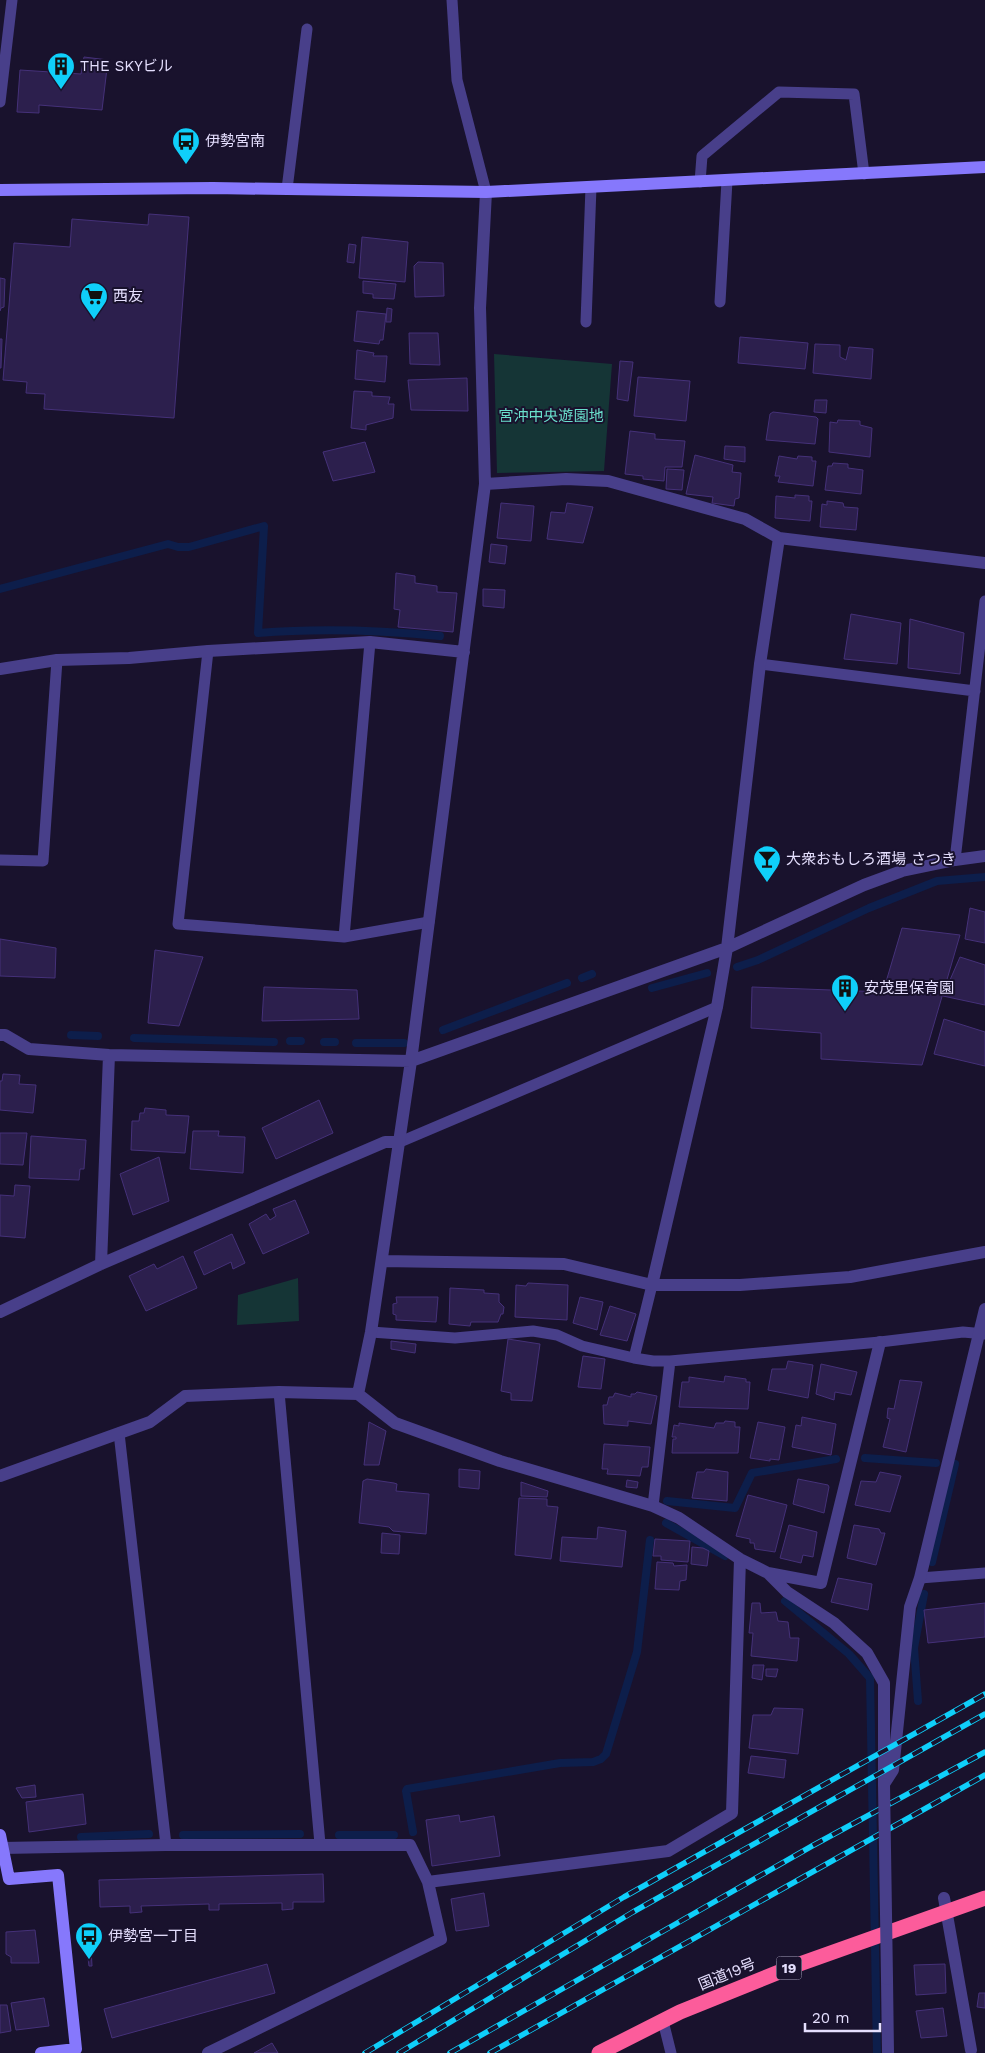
<svg xmlns="http://www.w3.org/2000/svg" width="985" height="2053" font-family="'Work Sans','Noto Sans JP',sans-serif">
<rect width="100%" height="100%" fill="#19122d"/>
<path fill="#153536" d="M 494,354 L 612,364 L 604,471 L 497,473 Z
M 298,1278 L 299,1321 L 237,1325 L 238,1295 Z"/>
<g fill="none" stroke-linecap="round" stroke-linejoin="round">
<path stroke="#0d1e4b" stroke-width="8" d="M 0,589 L 168,544 L 178,547 L 189,547 L 264,526 L 258,633 C 319,628 379,630 440,636
M 737,967 L 758,960 L 869,908 L 937,881 L 985,877
M 582,978 L 592,974
M 652,988 L 707,973
M 443,1030 L 567,983
M 71,1035 L 98,1036
M 134,1038 L 274,1042
M 290,1041 L 301,1041
M 324,1042 L 335,1042
M 356,1043 L 404,1043
M 865,1458 L 936,1463
M 667,1501 L 735,1508 L 752,1473 L 836,1459
M 666,1523 L 725,1556
M 932,1562 L 955,1464
M 785,1601 L 849,1654 L 870,1678 L 877,2053
M 918,1701 L 914,1648 L 924,1594
M 413,1832 L 406,1791 L 407,1789 L 560,1763 L 593,1762 L 601,1759 L 606,1754 L 637,1652 L 650,1540
M 183,1835 L 300,1834
M 339,1835 L 394,1835
M 81,1837 L 149,1834"/>
</g>
<path fill="#2c1f4d" stroke="#453179" d="M 84,57 L 108,60 L 102,110 L 39,105 L 39,113 L 17,112 L 20,70 L 81,74 Z
M 149,214 L 189,217 L 174,418 L 44,409 L 45,394 L 26,393 L 27,382 L 3,380 L 14,243 L 70,247 L 72,219 L 148,225 Z
M 362,237 L 408,242 L 405,282 L 359,278 Z
M 349,244 L 356,245 L 354,263 L 347,262 Z
M 418,262 L 443,263 L 444,296 L 415,297 L 414,266 Z
M 0,278 L 5,279 L 4,307 L 1,308 L 0,311 Z
M 363,281 L 396,284 L 394,299 L 373,298 L 373,294 L 363,293 Z
M 387,308 L 392,309 L 391,322 L 386,322 Z
M 357,311 L 386,314 L 383,340 L 380,340 L 379,344 L 354,341 Z
M 409,333 L 438,333 L 440,365 L 410,364 Z
M 740,337 L 808,343 L 805,369 L 738,363 Z
M 0,339 L 2,339 L 1,368 L 0,368 Z
M 815,344 L 840,345 L 840,357 L 846,360 L 849,347 L 873,349 L 871,379 L 813,373 Z
M 357,350 L 374,353 L 373,356 L 387,356 L 385,382 L 355,379 Z
M 620,361 L 633,362 L 628,401 L 617,399 Z
M 638,377 L 690,381 L 686,421 L 634,416 Z
M 467,378 L 468,411 L 411,410 L 408,380 Z
M 354,391 L 372,392 L 372,396 L 390,397 L 388,404 L 394,404 L 393,418 L 366,425 L 366,430 L 351,428 Z
M 815,400 L 827,400 L 826,413 L 814,412 Z
M 773,412 L 816,417 L 818,419 L 815,444 L 766,440 L 770,414 Z
M 838,420 L 860,421 L 860,425 L 872,428 L 870,457 L 829,452 L 830,422 L 837,423 Z
M 630,431 L 655,434 L 655,439 L 685,441 L 682,467 L 665,467 L 664,481 L 643,479 L 643,476 L 625,474 Z
M 365,442 L 375,472 L 333,481 L 323,452 Z
M 725,446 L 745,447 L 745,462 L 724,459 Z
M 695,455 L 733,465 L 732,472 L 741,473 L 739,498 L 735,499 L 734,506 L 712,503 L 713,497 L 686,494 Z
M 779,456 L 797,459 L 798,456 L 812,457 L 812,461 L 816,461 L 813,486 L 778,482 L 780,476 L 775,476 Z
M 833,463 L 848,464 L 848,468 L 863,470 L 861,494 L 825,490 L 828,466 L 832,466 Z
M 667,469 L 684,470 L 682,490 L 666,489 Z
M 795,495 L 809,496 L 809,501 L 812,501 L 810,521 L 775,518 L 776,496 L 795,498 Z
M 827,501 L 843,503 L 844,507 L 858,508 L 856,530 L 820,527 L 822,504 L 827,505 Z
M 501,503 L 534,506 L 531,541 L 497,538 Z
M 567,503 L 593,507 L 583,543 L 547,539 L 551,512 L 565,513 Z
M 491,544 L 507,546 L 505,564 L 489,562 Z
M 396,573 L 415,576 L 415,583 L 437,586 L 437,592 L 457,593 L 453,632 L 398,627 L 400,610 L 394,609 Z
M 483,589 L 505,590 L 504,608 L 483,606 Z
M 851,614 L 901,623 L 897,664 L 844,659 Z
M 910,619 L 964,633 L 960,674 L 908,668 Z
M 970,908 L 985,912 L 985,943 L 965,939 Z
M 902,928 L 960,935 L 922,1065 L 821,1059 L 821,1033 L 751,1028 L 752,987 L 883,992 Z
M 0,939 L 56,948 L 55,978 L 0,976 Z
M 155,950 L 203,957 L 179,1026 L 148,1023 Z
M 960,957 L 985,965 L 985,1005 L 943,996 Z
M 264,987 L 357,990 L 359,1019 L 262,1021 Z
M 944,1019 L 985,1032 L 985,1066 L 934,1054 Z
M 3,1074 L 20,1075 L 19,1084 L 36,1085 L 33,1113 L 0,1110 L 0,1081 L 2,1081 Z
M 319,1100 L 333,1133 L 276,1159 L 262,1128 Z
M 145,1108 L 166,1110 L 166,1115 L 189,1116 L 185,1153 L 131,1150 L 132,1121 L 139,1121 L 140,1113 L 144,1113 Z
M 193,1131 L 219,1131 L 218,1136 L 245,1137 L 243,1173 L 190,1169 Z
M 0,1133 L 27,1133 L 23,1165 L 0,1164 Z
M 31,1136 L 86,1140 L 84,1169 L 80,1169 L 79,1180 L 29,1178 Z
M 159,1157 L 169,1201 L 133,1215 L 120,1174 Z
M 15,1185 L 30,1186 L 25,1238 L 0,1236 L 0,1195 L 14,1196 Z
M 295,1200 L 309,1233 L 263,1254 L 249,1224 L 266,1214 L 270,1220 L 276,1216 L 273,1209 Z
M 232,1234 L 245,1263 L 233,1269 L 231,1262 L 204,1275 L 194,1252 Z
M 183,1256 L 197,1288 L 146,1311 L 129,1276 L 154,1264 L 157,1269 Z
M 528,1283 L 568,1285 L 567,1320 L 515,1317 L 516,1285 L 526,1286 Z
M 450,1288 L 484,1290 L 484,1293 L 499,1294 L 499,1302 L 504,1307 L 503,1314 L 501,1314 L 498,1322 L 471,1322 L 470,1326 L 449,1324 Z
M 396,1297 L 438,1297 L 436,1322 L 396,1320 L 396,1315 L 393,1314 L 393,1304 L 397,1303 Z
M 580,1297 L 603,1302 L 597,1330 L 573,1323 Z
M 610,1306 L 636,1314 L 627,1341 L 600,1335 Z
M 508,1339 L 540,1344 L 532,1401 L 511,1400 L 511,1393 L 501,1391 Z
M 391,1341 L 416,1344 L 415,1353 L 391,1349 Z
M 583,1356 L 605,1359 L 601,1389 L 578,1387 Z
M 788,1361 L 813,1365 L 808,1398 L 768,1390 L 772,1369 L 786,1369 Z
M 821,1364 L 857,1372 L 851,1395 L 835,1392 L 834,1400 L 816,1394 Z
M 725,1376 L 746,1379 L 746,1382 L 750,1382 L 748,1409 L 679,1407 L 682,1382 L 689,1382 L 689,1377 L 724,1382 Z
M 900,1380 L 922,1382 L 906,1452 L 883,1447 L 890,1419 L 887,1418 L 888,1408 L 894,1409 Z
M 637,1392 L 657,1396 L 651,1424 L 628,1421 L 628,1426 L 604,1424 L 603,1405 L 607,1405 L 609,1397 L 613,1397 L 615,1393 L 631,1397 L 631,1394 L 635,1394 Z
M 802,1417 L 836,1424 L 831,1455 L 792,1447 L 796,1425 L 801,1426 Z
M 725,1421 L 735,1422 L 735,1427 L 740,1427 L 738,1453 L 672,1453 L 673,1439 L 676,1439 L 676,1437 L 672,1437 L 674,1425 L 679,1426 L 679,1423 L 714,1428 L 716,1423 L 724,1423 Z
M 369,1422 L 386,1431 L 379,1465 L 364,1465 Z
M 758,1422 L 785,1427 L 779,1460 L 770,1459 L 770,1461 L 750,1458 Z
M 604,1444 L 650,1447 L 648,1467 L 642,1467 L 640,1476 L 607,1474 L 608,1469 L 602,1469 Z
M 459,1469 L 480,1471 L 479,1489 L 459,1487 Z
M 706,1469 L 728,1472 L 727,1501 L 692,1498 L 697,1472 L 704,1472 Z
M 880,1472 L 901,1476 L 890,1512 L 855,1505 L 861,1481 L 876,1482 Z
M 367,1479 L 394,1483 L 397,1484 L 396,1491 L 429,1494 L 426,1534 L 393,1531 L 389,1527 L 359,1523 L 363,1481 Z
M 798,1479 L 828,1485 L 829,1487 L 824,1513 L 793,1504 Z
M 627,1480 L 638,1482 L 637,1488 L 626,1487 Z
M 521,1482 L 548,1491 L 547,1497 L 521,1496 Z
M 748,1495 L 787,1505 L 775,1552 L 755,1549 L 754,1543 L 750,1543 L 750,1539 L 736,1536 Z
M 519,1498 L 547,1499 L 547,1506 L 558,1507 L 551,1559 L 515,1555 Z
M 789,1525 L 817,1532 L 813,1557 L 803,1555 L 801,1563 L 780,1558 Z
M 854,1525 L 879,1529 L 881,1533 L 885,1533 L 876,1565 L 847,1558 Z
M 598,1527 L 626,1531 L 622,1567 L 560,1561 L 562,1537 L 597,1539 Z
M 382,1533 L 400,1535 L 399,1554 L 381,1553 Z
M 655,1539 L 690,1541 L 688,1562 L 661,1560 L 661,1556 L 653,1556 Z
M 692,1547 L 703,1548 L 709,1551 L 707,1566 L 691,1564 Z
M 657,1562 L 673,1563 L 674,1566 L 687,1565 L 686,1580 L 680,1581 L 679,1590 L 655,1589 Z
M 838,1578 L 872,1584 L 868,1610 L 831,1602 Z
M 752,1603 L 760,1603 L 761,1613 L 776,1612 L 778,1621 L 788,1622 L 790,1638 L 799,1638 L 797,1661 L 751,1656 L 753,1633 L 749,1633 Z
M 985,1603 L 985,1637 L 928,1643 L 924,1610 Z
M 753,1665 L 764,1665 L 762,1680 L 752,1678 Z
M 766,1669 L 778,1669 L 776,1677 L 766,1676 Z
M 774,1708 L 803,1709 L 798,1754 L 749,1748 L 753,1715 L 771,1715 Z
M 751,1756 L 786,1760 L 784,1778 L 748,1773 Z
M 35,1785 L 36,1797 L 22,1798 L 16,1788 Z
M 83,1794 L 86,1824 L 29,1832 L 26,1802 Z
M 459,1815 L 460,1822 L 494,1816 L 500,1856 L 432,1866 L 426,1820 Z
M 323,1874 L 324,1902 L 293,1902 L 293,1909 L 282,1910 L 282,1903 L 219,1904 L 219,1910 L 209,1910 L 209,1904 L 141,1906 L 142,1912 L 130,1913 L 130,1906 L 100,1907 L 99,1880 Z
M 484,1893 L 489,1926 L 456,1931 L 451,1899 Z
M 35,1930 L 39,1963 L 11,1963 L 11,1957 L 6,1954 L 6,1932 Z
M 87,1949 L 91,1949 L 92,1966 L 89,1966 Z
M 267,1964 L 275,1993 L 112,2038 L 104,2009 Z
M 945,1964 L 946,1993 L 916,1995 L 914,1965 Z
M 979,1993 L 985,1993 L 985,2008 L 977,2007 Z
M 44,1998 L 49,2026 L 16,2030 L 11,2003 Z
M 0,2005 L 7,2005 L 11,2031 L 0,2033 Z
M 943,2008 L 947,2036 L 921,2038 L 916,2011 Z
M 272,2043 L 278,2053 L 254,2053 Z"/>
<g fill="none" stroke-linecap="round" stroke-linejoin="round">
<path stroke="#483f8a" stroke-width="11" d="M 452,0 L 457,80 L 486,192
M 0,102 L 12,0
M 700,182 L 702,156 L 779,92 L 854,94 L 864,174
M 287,189 L 307,29
M 720,302 L 727,181
M 586,322 L 591,187
M 208,651 L 178,924 L 344,937 L 429,922
M 760,664 L 975,691
M 0,860 L 43,861 L 57,660
M 955,860 L 985,601
M 344,937 L 370,642
M 400,1142 L 717,1007
M 371,1332 L 455,1338 L 533,1331 L 557,1335 L 582,1346 L 634,1358 L 652,1285
M 634,1358 L 653,1361 L 670,1361 L 880,1342 L 963,1332 L 985,1334
M 279,1392 L 320,1844
M 119,1433 L 166,1845
M 653,1506 L 670,1361
M 920,1578 L 985,1573
M 663,2021 L 671,2053"/>
<path stroke="#483f8a" stroke-width="12" d="M 485,484 L 566,479 L 608,481 L 745,519 L 779,538 L 985,563
M 0,669 L 57,660 L 129,658 L 208,651 L 370,642 L 464,652
M 0,1035 L 5,1035 L 29,1049 L 109,1055 L 411,1061 L 727,948 L 864,885 L 902,871 L 955,860 L 985,856
M 382,1261 L 564,1264 L 652,1285 L 740,1285 L 850,1277 L 985,1252
M 101,1264 L 109,1055
M 652,1285 L 717,1007 L 727,948 L 760,664 L 779,538
M 0,1312 L 101,1264 L 385,1142 L 400,1142
M 358,1394 L 371,1332 L 411,1061 L 485,484 L 480,308 L 486,192
M 0,1476 L 150,1422 L 185,1396 L 279,1392 L 358,1394 L 395,1423 L 500,1461 L 653,1506 L 679,1518 L 740,1559 L 768,1573 L 787,1592 L 834,1623 L 867,1653 L 884,1683 L 884,1784
M 768,1573 L 821,1583 L 880,1342
M 884,1784 L 893,1770 L 910,1607 L 920,1578 L 985,1309
M 2,1848 L 166,1845 L 410,1845 L 428,1882 L 441,1939 L 208,2053
M 428,1882 L 668,1851 L 732,1813 L 740,1559
M 944,1898 L 971,2050
M 887,1979 L 888,2053"/>
<path stroke="#8678fc" stroke-width="12" d="M 0,190 L 213,188 L 486,192 L 985,167
M 0,1835 L 9,1879 L 58,1875 L 76,2049 L 41,2053"/>
<path stroke="#fc5c9b" stroke-width="15" d="M 599,2053 L 680,2012 L 794,1966 L 985,1898"/>
<g stroke="#0fcffa" stroke-width="5.5">
<path id="rail" d="M 365,2053 L 624,1897 L 985,1694
M 399,2053 L 633,1912 L 985,1714
M 450,2053 L 812,1846 L 985,1752
M 490,2053 L 985,1775"/>
</g>
<use href="#rail" stroke="#19122d" stroke-width="4" stroke-dasharray="11" stroke-linecap="butt"/>
<path stroke="#483f8a" stroke-width="12" d="M 884,1784 L 887,1979"/>
</g>
<defs>
<g id="building-pin" transform="scale(1.4375)"><path d="M0 17L-7.5 6A9.5 9.5 0 1 1 7.5 6Z" fill="#0fcffa" stroke="#19122d"/><path d="M-4-6H4V6H1V3H-1V6H-4ZM-2.5-4.3h1.7v1.8h-1.7ZM.8-4.3h1.7v1.8H.8ZM-2.5-1h1.7V.8h-1.7ZM.8-1h1.7V.8H.8Z" fill="#111"/></g>
<g id="bus-pin" transform="scale(1.4375)"><path d="M0 17L-7.5 6A9.5 9.5 0 1 1 7.5 6Z" fill="#0fcffa" stroke="#19122d"/><path d="M-5-6H5V4H4V6H2V4H-2V6H-4V4H-5ZM-3.5-4V0h7V-4ZM-3.5 1.2v1.5H-2V1.2ZM2 1.2v1.5H3.5V1.2Z" fill="#111"/></g>
<g id="supermarket-pin" transform="scale(1.4375)"><path d="M0 17L-7.5 6A9.5 9.5 0 1 1 7.5 6Z" fill="#0fcffa" stroke="#19122d"/><path d="M-6-5.5h2.5l.6 2H6L4.5 2H-2.5L-4.4-4H-6ZM-1.5 3.2a1.3 1.3 0 1 0 .1 0ZM3 3.2a1.3 1.3 0 1 0 .1 0Z" fill="#111"/></g>
<g id="bar-pin" transform="scale(1.4375)"><path d="M0 17L-7.5 6A9.5 9.5 0 1 1 7.5 6Z" fill="#0fcffa" stroke="#19122d"/><path d="M-6-5H6L.8 .8V4.5H3.5V6h-7V4.5H-.8V.8Z" fill="#111"/></g>
</defs>
<g fill-rule="evenodd">
<use href="#building-pin" x="61" y="66"/>
<use href="#bus-pin" x="186" y="141"/>
<use href="#supermarket-pin" x="94" y="296"/>
<use href="#bar-pin" x="767" y="859"/>
<use href="#building-pin" x="845" y="988"/>
<use href="#bus-pin" x="89" y="1936"/>
</g>
<g text-anchor="middle" stroke-width="4" stroke-linejoin="round" paint-order="stroke">
<rect fill="#19122d" stroke="#a8a2bf" stroke-width="1" x="776.5" y="1956.5" width="25" height="23" rx="4"/>
<g font-size="14" font-weight="bold" fill="#e5dffe">
<text x="789" y="1973">19</text>
</g>
<g font-size="15" fill="#e5dffe" stroke="#19122d" text-anchor="start">
<text x="80" y="71">THE SKYビル</text>
<text x="205" y="146">伊勢宮南</text>
<text x="113" y="301">西友</text>
<text x="786" y="864">大衆おもしろ酒場 さつき</text>
<text x="864" y="993">安茂里保育園</text>
<text x="108" y="1941">伊勢宮一丁目</text>
</g>
<g font-size="15" fill="#6adfcc" stroke="#19122d">
<text x="551" y="421">宮沖中央遊園地</text>
</g>
<g font-size="15" fill="#e5dffe" stroke="#19122d">
<text transform="translate(727 1974) rotate(-22)" y="5">国道19号</text>
</g>
</g>
<path d="M805 2023v8h75v-8" fill="none" stroke="#e5dffe" stroke-width="2.5"/>
<text x="812" y="2023" font-size="15" fill="#e5dffe" stroke="#19122d" stroke-width="4" paint-order="stroke">20 m</text>
</svg>
